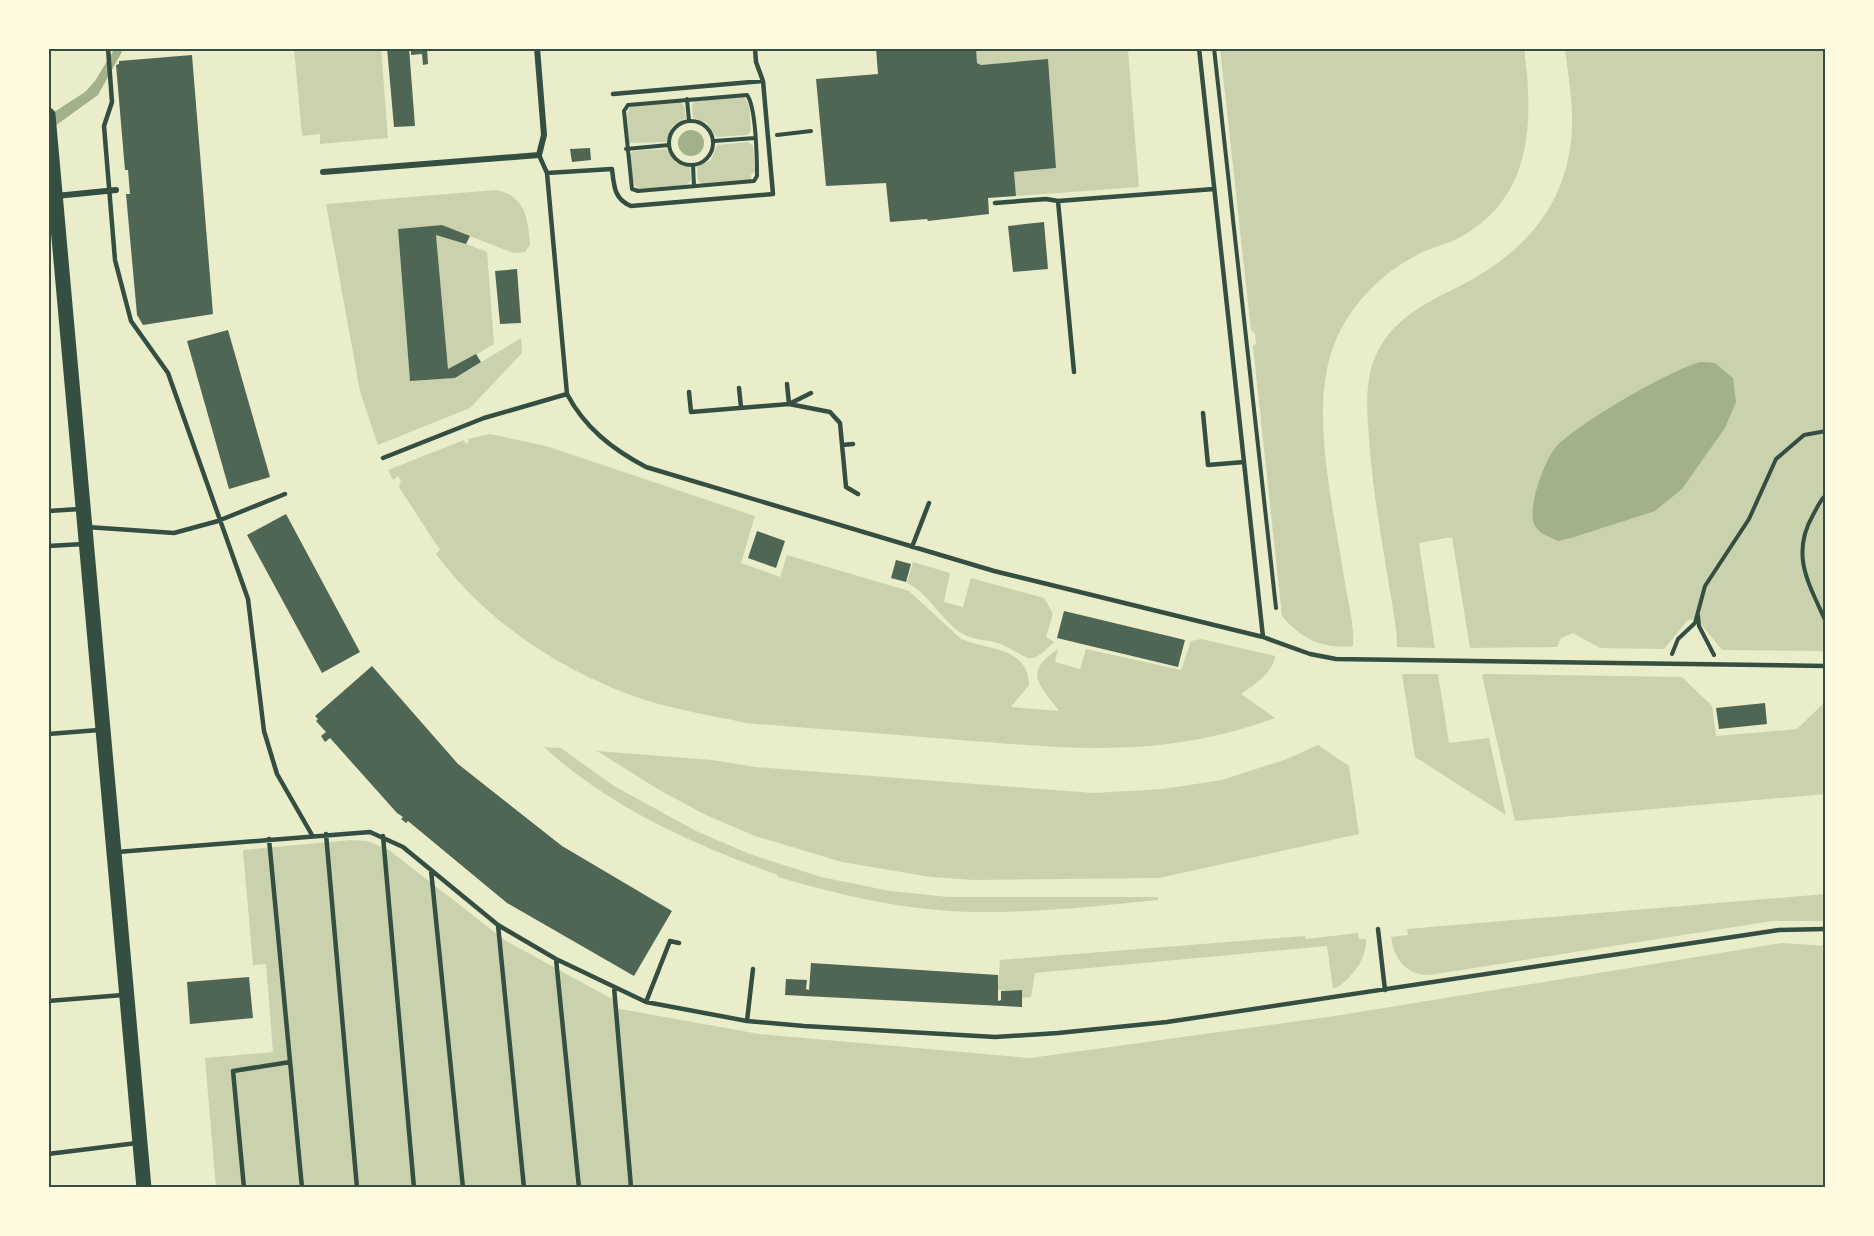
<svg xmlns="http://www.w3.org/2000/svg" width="1874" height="1236" font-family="Rubik,sans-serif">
<rect width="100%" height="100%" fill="#e9edc9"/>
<path fill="#cad2ad" d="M 294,48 L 381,48 L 388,138 L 320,144 L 320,134 L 302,136 Z
M 976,48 L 1155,48 L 1128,51 L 1139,187 L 1016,196 L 1014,172 L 1056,168 L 1048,60 L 981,65 L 977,63 Z
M 1220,48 L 1524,48 C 1534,123 1533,199 1457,239 C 1446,244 1434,247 1423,252 C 1384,270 1349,305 1334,345 C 1308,410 1335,514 1345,583 C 1348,602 1355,627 1353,646 C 1322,649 1301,639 1282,616 L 1253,346 L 1256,343 L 1255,333 L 1251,330 Z
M 1565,48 L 1826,48 L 1826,651 L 1722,650 L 1697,619 L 1688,620 L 1664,649 L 1600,648 L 1573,633 L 1561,638 L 1557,647 L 1470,648 L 1452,537 L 1419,543 L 1435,648 L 1397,647 C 1397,627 1392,605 1389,585 C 1381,536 1372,486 1369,437 C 1367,412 1365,390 1372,365 C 1386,324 1419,306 1456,288 C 1522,255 1568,207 1572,129 C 1573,102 1568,75 1565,48 Z
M 744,97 L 749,105 L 751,131 L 747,135 L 716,137 L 707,123 L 693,118 L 692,105 L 695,101 Z
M 680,102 L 684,106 L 686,118 L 672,126 L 666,142 L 629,143 L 627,115 L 630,106 Z
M 748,142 L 753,146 L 755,171 L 751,175 L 751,180 L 702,184 L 698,180 L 697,167 L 711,160 L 717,145 Z
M 666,149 L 676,163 L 690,167 L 691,180 L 686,185 L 637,189 L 633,181 L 630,154 L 634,151 Z
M 496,190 C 526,196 528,219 530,245 L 525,252 L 513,253 L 442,225 L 398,229 L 410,381 L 455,378 L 521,338 L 522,353 L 470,408 L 378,445 L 360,391 L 326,204 Z
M 441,234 L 487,252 L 494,344 L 453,368 L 448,369 L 436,235 Z
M 490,434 L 546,446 L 755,516 L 741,563 L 780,577 L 787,555 L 909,591 L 960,638 C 983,651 1028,644 1029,685 L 1011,707 L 1059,711 C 1040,685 1022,673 1058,649 L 1055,662 L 1080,669 L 1086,649 L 1181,670 L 1191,641 L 1201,639 L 1275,656 C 1273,673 1254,685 1241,694 L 1275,718 C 1162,759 1076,749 960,740 C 888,734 817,729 746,723 C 710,715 674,710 639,698 C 561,671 484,620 436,554 L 440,550 L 400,489 L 399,485 L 401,481 L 398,476 L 393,480 L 388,470 L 464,440 L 466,444 L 469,442 L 468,439 Z
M 913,562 L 950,573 L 944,602 L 963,607 L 971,578 L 1044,598 L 1053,614 L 1046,637 L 1054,642 C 1028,668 1031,658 1003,645 C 991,639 974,641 963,634 C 941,621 930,594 907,583 Z
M 1402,674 L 1438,674 L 1449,743 L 1489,738 L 1506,815 L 1415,757 Z
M 1485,674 L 1682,677 L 1712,706 L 1716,736 L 1797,729 L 1825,702 L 1826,794 L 1515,821 L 1482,675 Z
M 1318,745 L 1349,766 L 1359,834 L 1159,878 L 974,880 L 931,877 L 842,862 L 755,836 L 708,816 L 661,791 L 597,751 L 712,760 L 755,767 L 1093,793 L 1163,789 L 1222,780 L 1287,759 Z
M 544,747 L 561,748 L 614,786 L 696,831 L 750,854 L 821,877 L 890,891 L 948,897 L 1158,897 L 1158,900 C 1097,906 1036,913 975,912 C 908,911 843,896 778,877 L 778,875 C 695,845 610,808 544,747 Z
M 351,840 L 367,841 L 389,850 L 506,941 L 614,1000 L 615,1008 L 759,1034 L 1030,1058 L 1335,1016 L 1782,943 L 1826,946 L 1826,1188 L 216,1188 L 205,1058 L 273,1052 L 266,964 L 253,965 L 243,850 Z
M 1826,894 L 1824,921 L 1772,921 L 1429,975 C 1406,975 1394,959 1391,937 L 1408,935 L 1407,929 Z
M 1358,933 L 1359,939 L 1366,939 C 1367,958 1353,976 1338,987 L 1333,988 L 1327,946 L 1035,973 L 1031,997 L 1022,998 L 1021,991 L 998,990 L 1000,960 L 1305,936 L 1306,939 Z"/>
<path fill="#a3b18a" d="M 115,48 L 124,48 L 98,95 L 48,131 L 48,116 L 85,92 L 95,81 Z
M678 143a13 13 0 1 1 26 0a13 13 0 1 1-26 0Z
M 1701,362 L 1715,363 L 1733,378 L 1736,402 L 1725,428 L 1682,489 L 1655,511 L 1571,538 L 1558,541 C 1550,537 1540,534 1535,526 C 1526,510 1544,462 1555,448 C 1575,425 1671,369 1701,362 Z"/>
<path fill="#4f6655" d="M 387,48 L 409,48 L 415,126 L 394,127 Z
M 411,48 L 427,48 L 428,64 L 423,65 L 422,54 L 411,55 Z
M 876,48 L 976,48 L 977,63 L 981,65 L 1048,59 L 1056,168 L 1014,172 L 1016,196 L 988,198 L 989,214 L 928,221 L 927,219 L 890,222 L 886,183 L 826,186 L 816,79 L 878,74 Z
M 192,55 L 213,314 L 143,325 L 137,315 L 126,194 L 130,194 L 128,170 L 125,170 L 116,65 L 119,64 L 119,61 Z
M 590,148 L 591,160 L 572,162 L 570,149 Z
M 1044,222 L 1048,269 L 1013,272 L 1008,226 Z
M 442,225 L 470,236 L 466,244 L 436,235 L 448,369 L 476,354 L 481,362 L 455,378 L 410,381 L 398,229 Z
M 517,269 L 521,323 L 500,324 L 495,271 Z
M 228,330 L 270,477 L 229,489 L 187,341 Z
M 286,514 L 360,652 L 322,673 L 247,535 Z
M 757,531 L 785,541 L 776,568 L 748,558 Z
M 896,560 L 911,564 L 906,582 L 891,578 Z
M 1064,611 L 1185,640 L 1178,667 L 1057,638 Z
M 372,666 L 458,764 L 562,846 L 672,911 L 634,976 L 507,903 L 408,821 L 406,823 L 401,819 L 403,817 L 397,813 L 330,738 L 325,742 L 321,736 L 326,732 L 316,721 L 318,719 L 315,716 Z
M 1765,703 L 1767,724 L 1719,729 L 1716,708 Z
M 811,963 L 998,975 L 998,1001 L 1001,1000 L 1001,991 L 1022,990 L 1022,1007 L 785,995 L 786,979 L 807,980 L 806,989 L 809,990 Z
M 249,977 L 253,1018 L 190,1024 L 187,982 Z"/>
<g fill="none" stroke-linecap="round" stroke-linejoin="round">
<path stroke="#344e41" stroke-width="4" d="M 1214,48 L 1276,608
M 747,95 C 756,106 757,159 757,176 L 754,181 L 638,191 L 632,189 L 624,111 L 628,105 Z
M 687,99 L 689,121
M669 143a22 22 0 1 1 44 0a22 22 0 1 1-44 0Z
M 777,135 L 811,131
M 714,141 L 755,138
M 626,149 L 669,145
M 693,165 L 694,186
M 1826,495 C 1820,500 1817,508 1813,515 C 1790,555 1809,584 1826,622
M 1698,615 L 1699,626 L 1714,655
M 1672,654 L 1678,639 L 1695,623 L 1705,586 L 1749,519 L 1776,459 L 1804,435 L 1826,431"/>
<path stroke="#344e41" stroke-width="4.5" d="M 108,48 L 112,102 L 104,126 L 115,260 L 131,321 L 168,373 L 248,599 L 264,731 L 277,774 L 312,835
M 1199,48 L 1263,637
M 613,94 L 763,81
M 539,155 L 547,173 L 567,394 C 585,428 612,449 646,467 L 994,571 L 1263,637 L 1310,654 L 1336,659 L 1826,666
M 547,173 L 612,169 C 614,186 614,199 631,206 L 773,194 L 763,81 L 756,62 L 755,48
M 1058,201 L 1074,372
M 995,203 L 1046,199 L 1058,201 L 1214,189
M 787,384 L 789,404 L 811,393
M 739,388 L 741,407
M 689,392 L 691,412 L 789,404 L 830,412 L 840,423 L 846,487 L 858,494
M 1203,413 L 1208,465 L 1244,462
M 842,445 L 853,444
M 383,458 L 484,418 L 567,394
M 48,511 L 80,509
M 87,527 L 174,533 L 218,521 L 285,494
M 48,546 L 84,544
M 912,547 L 929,503
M 48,734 L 99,730
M 326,834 L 357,1188
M 383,836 L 414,1188
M 269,839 L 302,1188
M 117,852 L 370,832 L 403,847 L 498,925 L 556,959 L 646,1002 L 747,1021 L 804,1026 L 995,1037 L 1058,1033 L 1167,1022 L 1779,930 L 1826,929
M 431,870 L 463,1188
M 498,925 L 524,1188
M 1378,929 L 1385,990
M 556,959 L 579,1188
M 614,987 L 631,1187 L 622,1188
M 48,1001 L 123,995
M 646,1002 L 670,941 L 679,943
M 747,1021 L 753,969
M 48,1154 L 137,1143
M 244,1188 L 233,1071 L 290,1062"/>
<path stroke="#344e41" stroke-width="6" d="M 323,172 L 539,155 L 544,135 L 537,48
M 56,196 L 116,190"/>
<path stroke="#344e41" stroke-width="15" d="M 48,115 L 144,1188"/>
</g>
<rect width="1874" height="1236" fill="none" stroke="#fefae0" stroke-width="99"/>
<rect x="50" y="50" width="1774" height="1136" fill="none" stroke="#344e41" stroke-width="2"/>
</svg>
